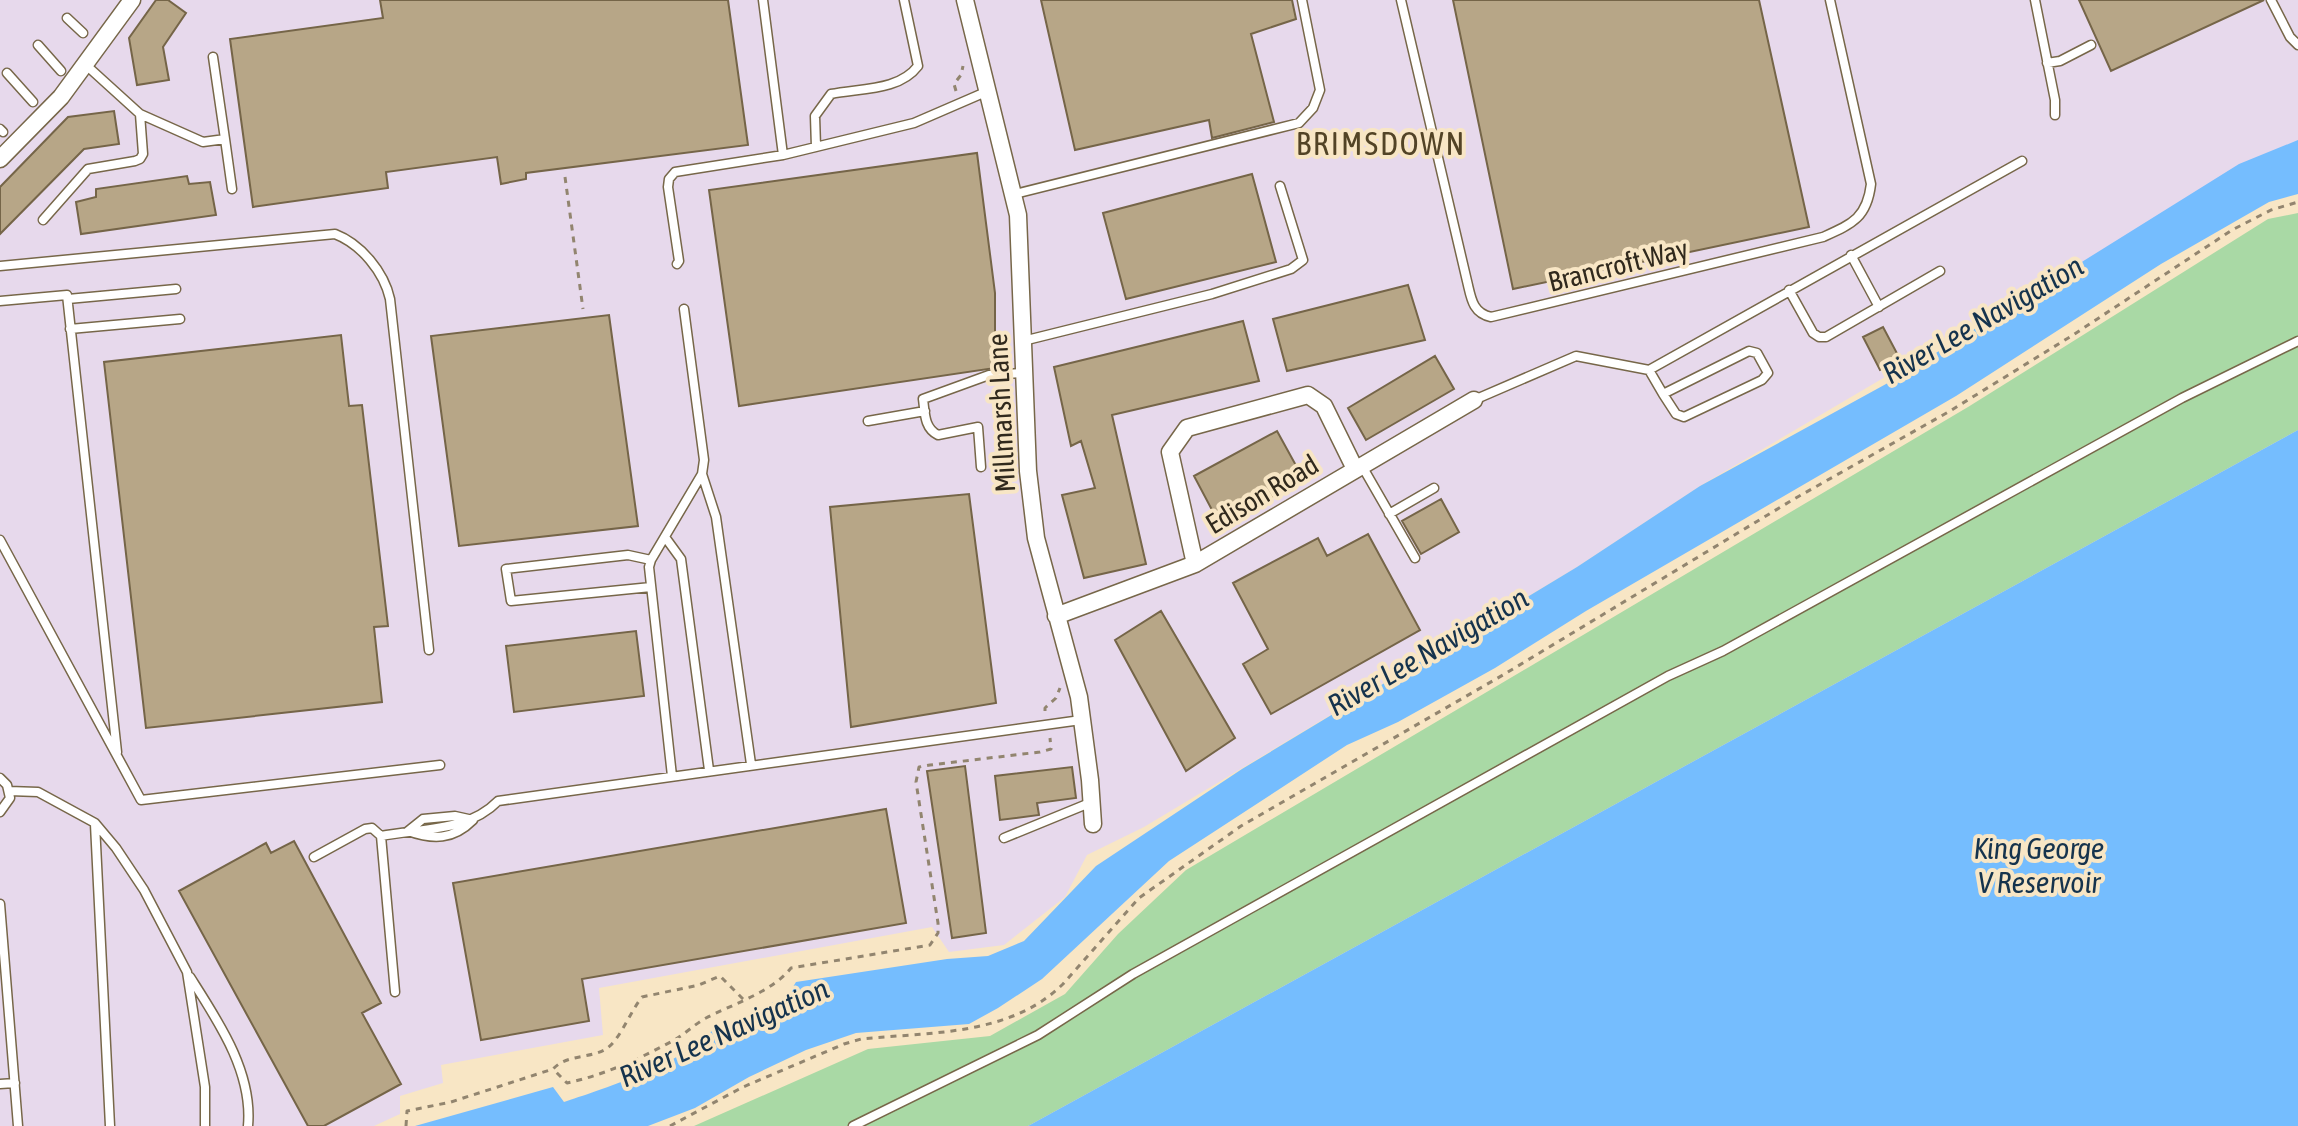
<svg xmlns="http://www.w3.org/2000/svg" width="2298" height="1126" font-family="'Asap Condensed',sans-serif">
<rect width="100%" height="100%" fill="#f8e6c5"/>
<path fill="#e7d9ec" d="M 0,0 L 2298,0 L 2298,145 L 1999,310 L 1700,486 L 1577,567 L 1144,827 L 1087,855 L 1065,897 L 1004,945 L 949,952 L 932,927 L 599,988 L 603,1035 L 441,1065 L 443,1083 L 400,1096 L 400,1114 L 374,1126 L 0,1126 Z"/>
<path fill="#a9d9a5" d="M 2298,213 L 2298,430 L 1028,1126 L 694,1126 L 868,1049 L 990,1036 L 1065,994 L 1118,934 L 1186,870 L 1968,407 L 2268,219 Z"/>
<path fill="#75bdfe" d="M 2298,140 L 2298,194 L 2269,202 L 2161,264 L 1956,396 L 1586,611 L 1495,668 L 1398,722 L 1347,745 L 1169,861 L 1042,979 L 998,1008 L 969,1024 L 856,1033 L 806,1050 L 749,1077 L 695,1108 L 648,1126 L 415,1126 L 553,1087 L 564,1102 C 597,1091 685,1063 704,1035 L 788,995 L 796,982 L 947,959 L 988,956 L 1024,941 L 1096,866 L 1242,769 L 1577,567 L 1700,486 L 1886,384 L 2239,164 Z
M 2298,430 L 2298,1126 L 1028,1126 Z"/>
<path fill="#b7a687" stroke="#756548" stroke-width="2" d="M 156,0 L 168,0 L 186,13 L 163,47 L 169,80 L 137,85 L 129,38 Z
M 380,0 L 728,0 L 748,145 L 526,173 L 526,179 L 501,184 L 497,157 L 386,172 L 388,188 L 253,207 L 230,39 L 383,18 Z
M 1041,0 L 1292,0 L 1296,19 L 1251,34 L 1274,122 L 1212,138 L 1209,120 L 1075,150 Z
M 1453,0 L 1759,0 L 1809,227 L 1513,289 Z
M 2079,0 L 2264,0 L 2111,71 Z
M 114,111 L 119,144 L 84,149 L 0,234 L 0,187 L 68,117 Z
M 977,153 L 995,293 L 995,368 L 739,406 L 709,190 Z
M 1252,174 L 1276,262 L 1126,299 L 1103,213 Z
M 187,176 L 189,184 L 210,182 L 216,215 L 81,234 L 76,202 L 96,197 L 96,189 Z
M 1408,285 L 1425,340 L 1287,371 L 1273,319 Z
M 609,315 L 638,526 L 459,546 L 431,336 Z
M 1243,321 L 1259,381 L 1112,415 L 1146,564 L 1084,578 L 1062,495 L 1095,488 L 1081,441 L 1071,446 L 1054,367 Z
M 1883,327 L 1900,359 L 1880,370 L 1863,337 Z
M 341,335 L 349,406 L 362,405 L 388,626 L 374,627 L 382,702 L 146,728 L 104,362 Z
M 1435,356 L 1454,389 L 1366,440 L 1348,408 Z
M 1277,431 L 1304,480 L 1220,525 L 1194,476 Z
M 969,494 L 996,703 L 851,727 L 830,507 Z
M 1441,499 L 1459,532 L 1421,554 L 1402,521 Z
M 1368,534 L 1420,630 L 1271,714 L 1243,664 L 1268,649 L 1233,583 L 1318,538 L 1327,556 Z
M 1161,611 L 1235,738 L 1186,771 L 1115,640 Z
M 636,631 L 644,696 L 514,712 L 506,646 Z
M 965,766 L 986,933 L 952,938 L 927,771 Z
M 1072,767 L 1076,798 L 1037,803 L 1039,815 L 1000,820 L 995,776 Z
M 886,809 L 906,923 L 582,979 L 589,1021 L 481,1040 L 453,883 Z
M 294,841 L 381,1003 L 362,1013 L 401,1084 L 324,1126 L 308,1126 L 179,891 L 266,843 L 271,853 Z"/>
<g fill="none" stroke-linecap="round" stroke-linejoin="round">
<g stroke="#776749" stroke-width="11">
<path id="service" d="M 763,0 L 783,155
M 1401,0 L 1467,281 C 1471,297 1472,313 1491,317 L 1823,237 C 1852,224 1867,218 1871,184 L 1830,0
M 2035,0 L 2055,100 L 2055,115
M 2271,0 L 2290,37 L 2298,45
M 67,18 L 83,33
M 38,45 L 61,71
M 2047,63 L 2060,61 L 2091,45
M 7,73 L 33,102
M 140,114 L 203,142 L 225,139 L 213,57
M 0,129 L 3,132
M 225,139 L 232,189
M 816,147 L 815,116 L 831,94 C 861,88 899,91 918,66 L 904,0
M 1015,194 L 1299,123 L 1313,108 L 1320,90 L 1302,0
M 43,220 L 88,169 L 135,161 L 140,159 L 143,154 L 140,114 L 86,65
M 1851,255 L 1879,307
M 677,264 L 679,261 L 668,187 L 669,179 L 675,172 L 783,155 L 914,123 L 988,91
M 0,266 L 335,234 C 361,244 384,272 390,299 L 429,650
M 1789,290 L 1813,333 L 1819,337 L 1826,337 L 1940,271
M 68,299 L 176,289
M 0,301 L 67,295 L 117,752
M 70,329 L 180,319
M 1023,341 L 1212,294 L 1291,269 L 1303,260 L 1280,186
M 1749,351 L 1757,353 L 1768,373 L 1762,380 L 1684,417 L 1676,414 L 1663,394 Z
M 1649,370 L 1663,394
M 1474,400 L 1576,356 L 1649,370 L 2022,161
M 868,421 L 925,411
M 1362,466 L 1415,558
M 981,467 L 978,427 L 938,435 C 924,428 925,413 923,399 L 989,375 L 1024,373
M 702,474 L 716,517 L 751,764
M 1389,514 L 1434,488
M 665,537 L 681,559 L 709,770
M 0,540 L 141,800 L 440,765
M 651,560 L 628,555 L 506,569 L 511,601 L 651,587
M 672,776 L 649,567 L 651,560 L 702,474 L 704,460 L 684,309
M 0,778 L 7,785 L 10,798 L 0,812
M 9,791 L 38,792 L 95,823 L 116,848 L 144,890 L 187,972 L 205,1087 L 205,1126
M 455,816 L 473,820 C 453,840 433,840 408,831 L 423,819 Z
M 95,824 L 110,1126
M 381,836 C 421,828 468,832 498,801 L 1081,720
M 1004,838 L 1092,802
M 314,857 L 365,829 L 372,828 L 381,836 L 395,992
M 0,904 L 18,1126
M 190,977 C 218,1021 253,1072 248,1126
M 0,1084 L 15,1083
M 853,1126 L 1038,1035 L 1133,974 L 1668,676 L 1723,651 L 2182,398 L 2298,341"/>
</g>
<g stroke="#776749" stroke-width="19">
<path id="minor" d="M 965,0 L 1018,215 L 1028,471 L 1036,538 L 1079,697 L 1090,780 L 1093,824
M 0,159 L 61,97 L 132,0
M 1195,564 L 1170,452 L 1187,428 L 1308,395 L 1324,406 L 1355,469
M 1056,616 L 1195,564 L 1474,400"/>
</g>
<path stroke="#92856f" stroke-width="3" stroke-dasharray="6 6" stroke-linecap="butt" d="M 956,91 L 954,84 L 961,75 L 963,66
M 565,177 L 583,309
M 1045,711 L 1045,708 L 1056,698 L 1060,688
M 743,999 L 720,976 L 699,985 L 642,997 C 630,1012 620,1040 606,1049 C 589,1059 567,1054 553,1069 L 567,1083 C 604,1075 642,1058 676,1039 C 686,1033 695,1024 706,1018 C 733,1004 772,992 791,968 L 930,945 L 938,933 L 938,923 L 916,782 L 919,767 L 930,765 L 1040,752 L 1051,749 L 1050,738
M 406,1126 L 407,1111 L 451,1102 L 553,1069
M 670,1126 L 743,1087 L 844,1044 L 861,1039 C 931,1032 1010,1036 1063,984 L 1139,898 L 1241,826 L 1503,675 L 1794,499 L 1950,411 L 2073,335 L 2232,230 L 2271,210 L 2298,202"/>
<use href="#service" stroke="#fff" stroke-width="8"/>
<use href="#minor" stroke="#fff" stroke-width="16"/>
</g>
<g text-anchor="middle" stroke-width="8" stroke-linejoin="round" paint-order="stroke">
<g font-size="28" fill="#30291d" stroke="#f8e6c5">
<text transform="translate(1618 265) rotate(-14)" y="10">Brancroft Way</text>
<text transform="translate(1001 413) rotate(-93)" y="10">Millmarsh Lane</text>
<text transform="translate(1262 494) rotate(-31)" y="10">Edison Road</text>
</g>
<g font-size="30" font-style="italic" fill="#15334d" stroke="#f8e6c5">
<text transform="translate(1983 320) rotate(-30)" y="10">River Lee Navigation</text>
<text transform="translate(1428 652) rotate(-30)" y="10">River Lee Navigation</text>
<text x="2039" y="859">King George<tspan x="2039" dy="34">V Reservoir</tspan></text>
<text transform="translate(724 1033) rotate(-24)" y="10">River Lee Navigation</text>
</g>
<g font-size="32" letter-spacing="2" fill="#524326" stroke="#f8e6c5">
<text x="1381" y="155">BRIMSDOWN</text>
</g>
</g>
</svg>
